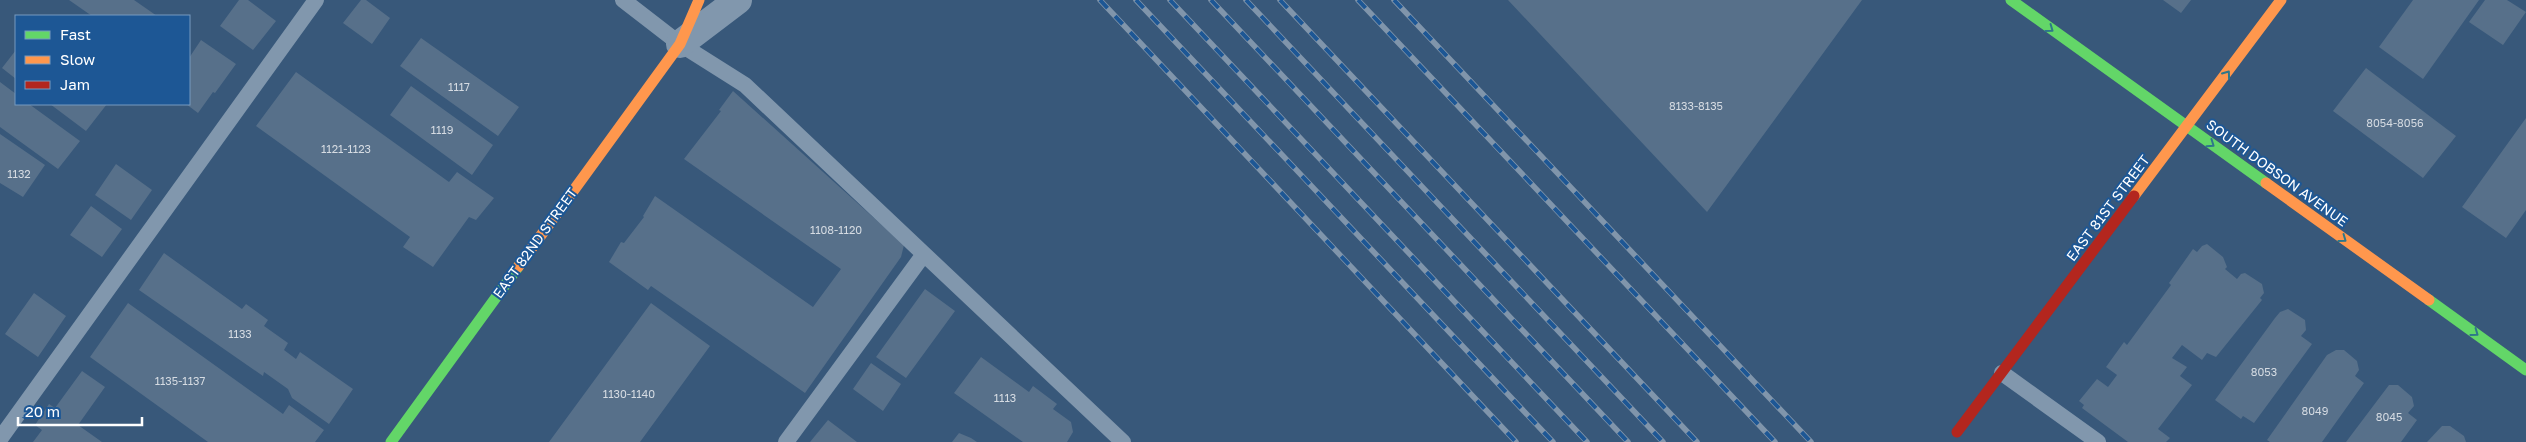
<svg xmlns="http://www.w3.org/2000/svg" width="2526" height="442" font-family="'Golos Text',sans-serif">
<rect width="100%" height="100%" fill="#38587a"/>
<path fill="#57708a" d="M 69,0 L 134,0 L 157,16 L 92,16 Z
M 239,0 L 248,0 L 276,21 L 253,50 L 220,26 Z
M 361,0 L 366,0 L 390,18 L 372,44 L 343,23 Z
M 1508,0 L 1862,0 L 1707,212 Z
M 2163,0 L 2191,0 L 2181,13 Z
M 2413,0 L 2479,0 L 2423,79 L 2379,47 Z
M 2485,0 L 2507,0 L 2526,12 L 2503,45 L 2469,22 Z
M 421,38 L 519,107 L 498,136 L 400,66 Z
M 201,40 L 236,64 L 215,93 L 213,92 L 198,113 L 186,104 L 189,104 L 189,58 Z
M 16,50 L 16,79 L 2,68 Z
M 2366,68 L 2456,136 L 2423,178 L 2333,111 Z
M 296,72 L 449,182 L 457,172 L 494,198 L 476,220 L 469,217 L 433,267 L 403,247 L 410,237 L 256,126 Z
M 0,82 L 16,94 L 16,104 L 29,104 L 80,141 L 58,169 L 0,127 Z
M 411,86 L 493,145 L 472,175 L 390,115 Z
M 733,91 L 904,245 L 901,257 L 805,393 L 651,286 L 648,290 L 609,262 L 621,242 L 624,243 L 644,217 L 643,216 L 655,196 L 813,307 L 841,269 L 684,159 L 721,111 L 719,110 Z
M 50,104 L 107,104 L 86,131 Z
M 2526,118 L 2526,210 L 2506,238 L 2462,207 Z
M 0,134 L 45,165 L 23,197 L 0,183 Z
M 116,164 L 152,190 L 131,220 L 95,195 Z
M 91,206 L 122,229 L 102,257 L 70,235 Z
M 2207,244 L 2223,257 L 2227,267 L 2225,269 L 2237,279 L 2241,274 L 2245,273 L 2262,284 L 2264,293 L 2260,298 L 2262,300 L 2216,357 L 2207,353 L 2202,360 L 2182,345 L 2172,358 L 2187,367 L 2180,376 L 2192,385 L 2158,429 L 2170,438 L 2166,442 L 2128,442 L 2082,408 L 2084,405 L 2079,401 L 2097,379 L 2108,387 L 2117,375 L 2106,367 L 2124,342 L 2127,345 L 2171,285 L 2169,283 L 2193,249 L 2197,252 L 2202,246 Z
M 164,253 L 242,309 L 246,304 L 268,320 L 264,326 L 288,343 L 284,350 L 296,359 L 300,352 L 353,389 L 329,424 L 292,398 L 288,389 L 264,372 L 263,376 L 139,290 Z
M 925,289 L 955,311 L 906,378 L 876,357 Z
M 34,293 L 66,316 L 38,357 L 5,334 Z
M 128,303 L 283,414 L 289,405 L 324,430 L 315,442 L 208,442 L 90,357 Z
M 651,303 L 710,346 L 640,442 L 549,442 Z
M 2288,309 L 2305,320 L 2306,330 L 2301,336 L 2312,344 L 2254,423 L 2243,416 L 2241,419 L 2215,400 L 2275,318 L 2280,312 Z
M 2336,350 L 2344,350 L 2357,361 L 2359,370 L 2355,376 L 2364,383 L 2322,442 L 2270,442 L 2267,440 L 2327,355 Z
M 981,357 L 1029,392 L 1033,386 L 1057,404 L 1053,409 L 1071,422 L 1073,432 L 1067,442 L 1023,442 L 954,393 Z
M 871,363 L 901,384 L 883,411 L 853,389 Z
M 82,371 L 105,387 L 78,425 L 102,442 L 33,442 L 42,430 L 35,425 L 49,404 L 55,408 Z
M 2389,385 L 2398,385 L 2412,397 L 2414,406 L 2408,413 L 2417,420 L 2401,442 L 2346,442 Z
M 828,420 L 857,442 L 810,442 Z
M 2442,426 L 2450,426 L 2464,436 L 2466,442 L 2427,442 Z
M 959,433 L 971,438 L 977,442 L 952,442 Z"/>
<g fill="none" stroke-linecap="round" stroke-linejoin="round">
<path stroke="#8197ad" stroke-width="16" d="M 623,0 L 680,44 L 745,85 L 1123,442
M 2002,373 L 2098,442
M 0,439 L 316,0
M 786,442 L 924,254"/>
<path stroke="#8197ad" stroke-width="28" d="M 680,44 L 738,0"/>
<path stroke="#63d668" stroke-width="11" d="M 2011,0 L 2266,183
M 2429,300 L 2526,370
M 391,442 L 518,267"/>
<path stroke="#ff974d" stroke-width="11" d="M 2266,183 L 2429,300
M 2134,196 L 2281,0
M 518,267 L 680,44 L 699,0"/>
<path stroke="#b3261e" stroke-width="11" d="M 1957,432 L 2134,196"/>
<g stroke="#8095ab" stroke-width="5.5">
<path id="rail" d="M 1100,0 L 1516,442
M 1136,0 L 1553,442
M 1170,0 L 1587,442
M 1211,0 L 1628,442
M 1246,0 L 1663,442
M 1280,0 L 1697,442
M 1358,0 L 1775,442
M 1394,0 L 1811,442"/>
</g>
<use href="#rail" stroke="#1d5795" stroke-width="4" stroke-dasharray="11" stroke-linecap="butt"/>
</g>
<defs><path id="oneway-chevron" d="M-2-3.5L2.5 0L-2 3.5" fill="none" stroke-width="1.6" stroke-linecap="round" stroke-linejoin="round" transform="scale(1.25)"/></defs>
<g stroke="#2e778a">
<use href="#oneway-chevron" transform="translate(2050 29) rotate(36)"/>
<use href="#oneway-chevron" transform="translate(2227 74) rotate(-54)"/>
<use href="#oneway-chevron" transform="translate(2211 144) rotate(35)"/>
<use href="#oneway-chevron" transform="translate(2343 239) rotate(36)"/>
<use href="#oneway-chevron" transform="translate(2475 333) rotate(36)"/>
</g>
<g text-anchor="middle" stroke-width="4" stroke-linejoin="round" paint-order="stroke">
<g font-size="11" fill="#d5dbe2">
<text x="459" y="91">1117</text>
<text x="1696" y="110">8133-8135</text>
<text x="2395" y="127">8054-8056</text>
<text x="442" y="134">1119</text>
<text x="346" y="153">1121-1123</text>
<text x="19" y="178">1132</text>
<text x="836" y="234">1108-1120</text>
<text x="240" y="338">1133</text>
<text x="2264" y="376">8053</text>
<text x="180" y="385">1135-1137</text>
<text x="629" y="398">1130-1140</text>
<text x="1005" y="402">1113</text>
<text x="2315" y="415">8049</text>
<text x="2389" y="421">8045</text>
</g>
<g font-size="14" fill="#fff" stroke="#1d5795">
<text transform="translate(2277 173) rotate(36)" y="5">SOUTH DOBSON AVENUE</text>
<text transform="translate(2108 208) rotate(-53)" y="5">EAST 81ST STREET</text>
<text transform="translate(535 243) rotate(-54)" y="5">EAST 82ND STREET</text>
</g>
</g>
<rect x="15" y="15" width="175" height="90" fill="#1d5795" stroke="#779abf"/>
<rect x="25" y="31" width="25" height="8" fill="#63d668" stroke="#779abf"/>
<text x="60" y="40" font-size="15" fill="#ffffff">Fast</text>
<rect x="25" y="56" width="25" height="8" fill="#ff974d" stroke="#779abf"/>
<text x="60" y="65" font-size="15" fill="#ffffff">Slow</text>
<rect x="25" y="81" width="25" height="8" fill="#b3261e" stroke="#779abf"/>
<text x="60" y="90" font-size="15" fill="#ffffff">Jam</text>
<path d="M18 417v8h124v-8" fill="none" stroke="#ffffff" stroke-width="2.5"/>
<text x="25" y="417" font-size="15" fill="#ffffff" stroke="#1d5795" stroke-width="4" paint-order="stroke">20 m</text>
</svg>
